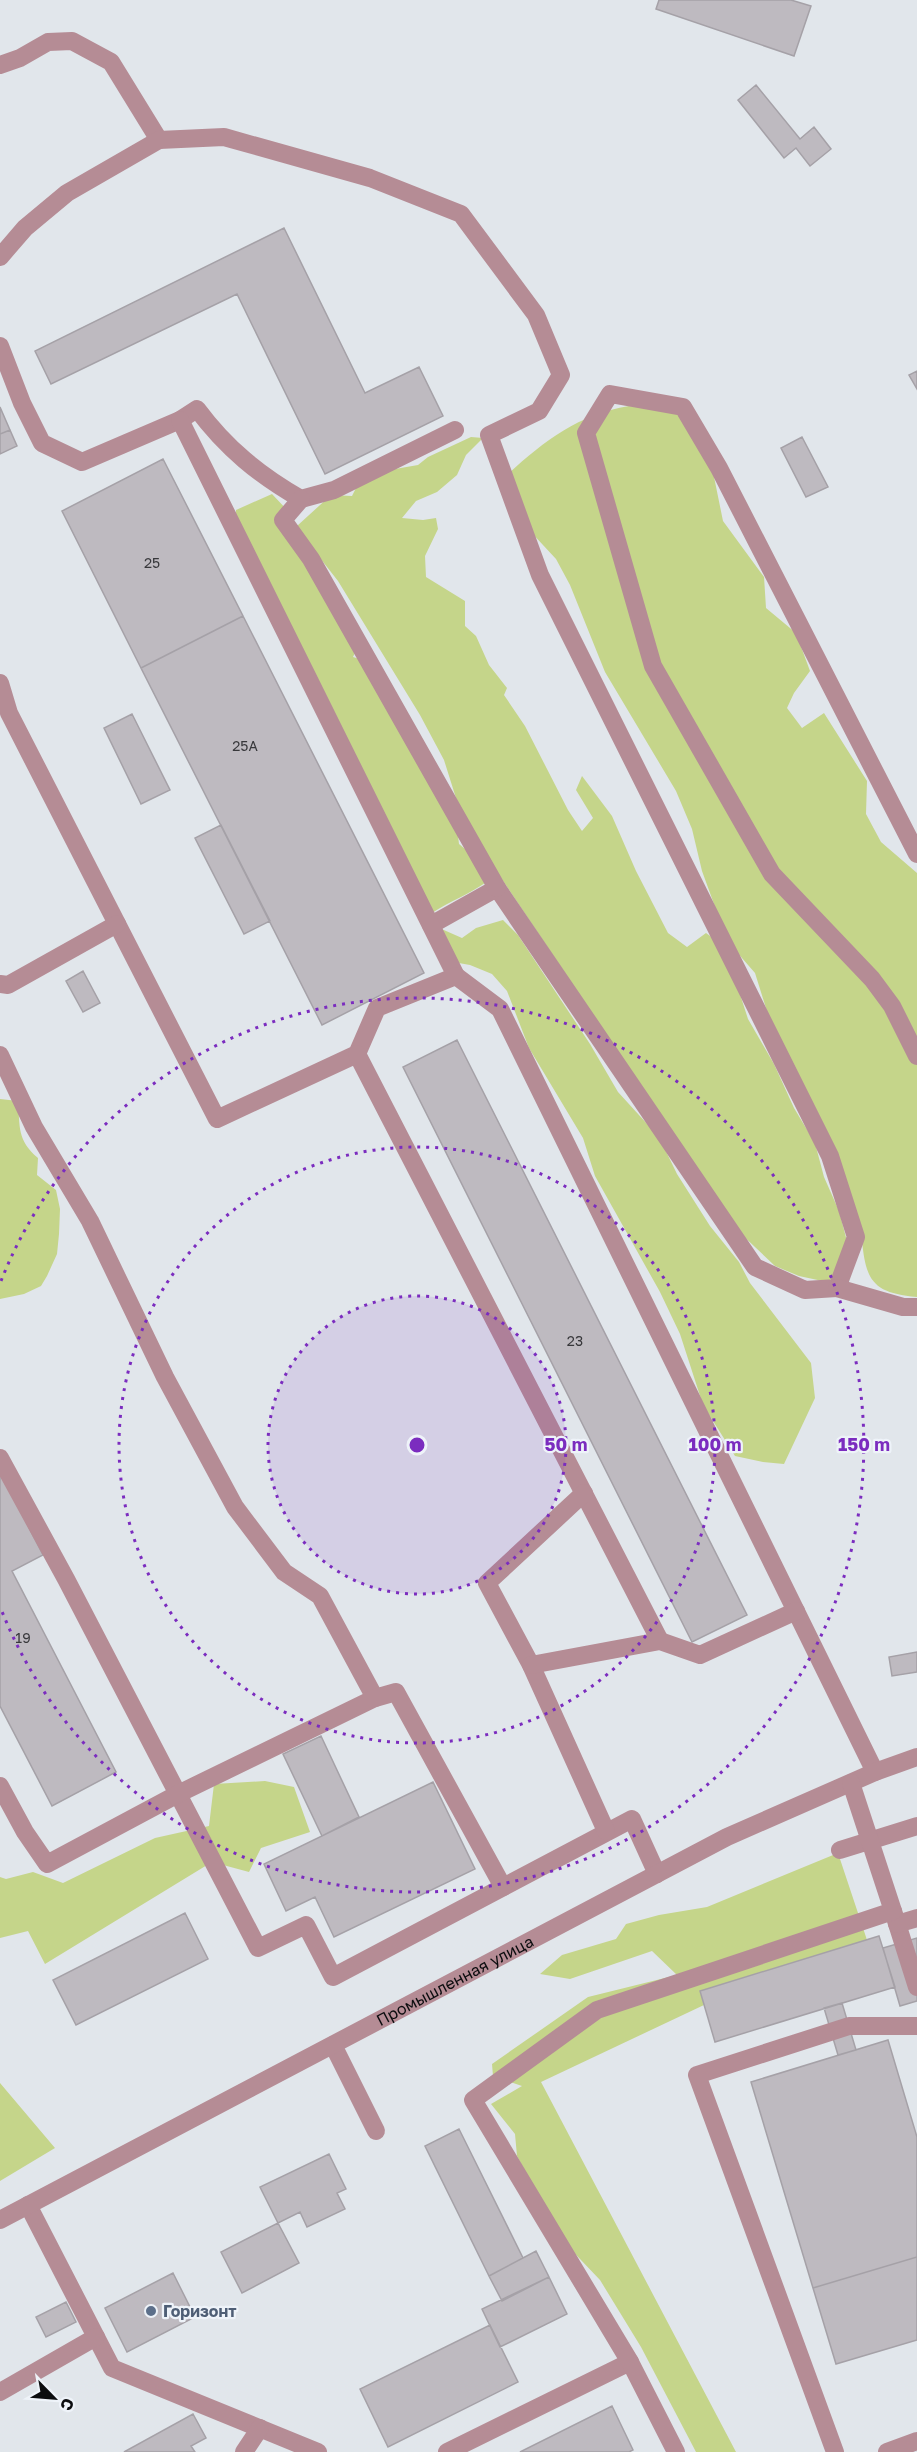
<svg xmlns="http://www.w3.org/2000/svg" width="917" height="2452" font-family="'Golos Text',sans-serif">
<rect width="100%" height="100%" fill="#e1e6eb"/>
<path fill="#c5d58a" d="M 629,406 L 681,410 L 712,467 L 723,521 L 764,577 L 766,608 L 796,633 L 810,671 L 794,693 L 787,708 L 802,728 L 824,713 L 867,781 L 866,814 L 881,842 L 917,873 L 917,1297 C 874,1293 866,1282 862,1241 L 771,1024 L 755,973 L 735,950 L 718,915 L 702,871 L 692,829 L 676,791 L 605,672 L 570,585 L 556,559 L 517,517 L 507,475 C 545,440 578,415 629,406 Z
M 471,437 L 483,438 L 466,455 L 457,475 L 437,492 L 416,501 L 402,518 L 423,520 L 436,518 L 438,529 L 425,556 L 426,577 L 465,601 L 465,626 L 476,636 L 489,665 L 507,688 L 504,695 L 525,726 L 568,810 L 582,831 L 593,818 L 576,790 L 582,776 L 612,816 L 636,871 L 668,933 L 687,947 L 706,933 L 717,941 L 737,985 L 748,1019 L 774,1064 L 794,1108 L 815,1143 L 824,1177 L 839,1211 L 848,1245 L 845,1269 L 827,1282 L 799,1276 L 775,1266 L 738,1231 L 479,845 L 456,798 L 444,760 L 420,715 L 338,581 L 302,535 L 297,526 L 331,495 L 352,496 L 360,480 L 395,469 L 418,465 L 428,457 Z
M 272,494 L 289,512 L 360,642 L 353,657 L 376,664 L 456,819 L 459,844 L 476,858 L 488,881 C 470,894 450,901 432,913 L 236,522 L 236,510 Z
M 503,920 L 518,935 L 590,1044 L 618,1092 L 659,1137 L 677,1174 L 710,1226 L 739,1262 L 750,1283 L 811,1363 L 815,1398 L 784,1464 L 763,1462 L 735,1456 L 703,1405 L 680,1334 L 660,1292 L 595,1176 L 583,1138 L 529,1048 L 507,991 L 492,974 L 470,965 L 453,962 L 437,927 L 462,938 L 476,928 Z
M 0,1099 L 18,1101 C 20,1127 17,1140 38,1158 L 37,1175 L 56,1190 L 60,1209 L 59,1234 L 57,1254 L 47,1276 L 41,1286 L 24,1294 L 0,1299 Z
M 265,1781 L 294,1787 L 310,1832 L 261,1848 L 249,1872 L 212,1862 L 45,1964 L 28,1931 L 0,1938 L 0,1877 L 6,1879 L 33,1872 L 63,1883 L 155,1838 L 209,1826 L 214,1784 Z
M 838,1853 L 867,1940 L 700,1991 L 704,2005 L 541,2082 L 736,2452 L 696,2452 L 641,2347 L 600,2280 L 561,2239 L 517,2156 L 515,2134 L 491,2104 L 522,2086 L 493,2076 L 492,2064 L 588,1997 L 677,1975 L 652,1951 L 570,1979 L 540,1974 L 562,1955 L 616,1939 L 626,1924 L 659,1915 L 707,1907 Z
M 0,2083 L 55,2148 L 0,2181 Z"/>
<path fill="#bebac0" stroke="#a5a1a7" stroke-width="1.5" d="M 659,0 L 791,0 L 811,6 L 794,56 L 656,9 Z
M 756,85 L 800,139 L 814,127 L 831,149 L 810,166 L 796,148 L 784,158 L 738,100 Z
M 284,228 L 365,393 L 419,367 L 443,416 L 325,474 L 237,294 L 51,384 L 35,351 Z
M 917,371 L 917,389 L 909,375 Z
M 0,407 L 10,430 L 0,434 Z
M 10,430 L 17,446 L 0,454 L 0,434 Z
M 802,437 L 828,487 L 806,497 L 781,448 Z
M 163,459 L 243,616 L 141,668 L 62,511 Z
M 243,616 L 424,973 L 322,1025 L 141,668 Z
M 132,714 L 170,790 L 141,804 L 104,728 Z
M 221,825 L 270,921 L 244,934 L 195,838 Z
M 83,971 L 100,1003 L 83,1012 L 66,981 Z
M 457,1040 L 747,1615 L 692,1642 L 403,1067 Z
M 0,1471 L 43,1555 L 12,1571 L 116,1772 L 52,1806 L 0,1706 Z
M 917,1652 L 917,1672 L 892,1676 L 889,1657 Z
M 321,1736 L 359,1817 L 322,1836 L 283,1754 Z
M 433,1782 L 475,1869 L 334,1937 L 315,1897 L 286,1911 L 264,1864 Z
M 185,1913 L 208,1959 L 76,2025 L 53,1980 Z
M 879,1936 L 895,1987 L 715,2042 L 700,1991 Z
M 917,1938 L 917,2001 L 900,2006 L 883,1948 Z
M 842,2003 L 856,2050 L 838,2055 L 824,2008 Z
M 888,2040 L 917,2137 L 917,2257 L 813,2288 L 751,2082 Z
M 459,2129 L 523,2258 L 489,2276 L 425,2146 Z
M 329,2154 L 346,2189 L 337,2193 L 345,2209 L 307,2227 L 300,2212 L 278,2223 L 260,2187 Z
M 278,2223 L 299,2263 L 242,2293 L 221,2252 Z
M 536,2251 L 549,2277 L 502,2301 L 489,2276 Z
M 917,2257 L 917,2340 L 836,2364 L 813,2288 Z
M 173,2273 L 195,2317 L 127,2352 L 105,2308 Z
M 549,2277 L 567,2314 L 500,2347 L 482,2309 Z
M 66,2302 L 76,2322 L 46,2337 L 36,2317 Z
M 490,2325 L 518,2382 L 388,2447 L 360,2389 Z
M 612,2406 L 633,2450 L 629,2452 L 520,2452 Z
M 193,2414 L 206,2438 L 191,2446 L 195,2452 L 124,2452 Z"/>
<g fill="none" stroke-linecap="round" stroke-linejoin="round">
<g stroke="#b58c95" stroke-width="18">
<path d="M 0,65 L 20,58 L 48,42 L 72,41 L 111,62 L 159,140"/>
<path d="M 0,257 L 25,228 L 67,193 L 159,140 L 224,137 L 370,178 L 461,214 L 536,315 L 561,375 L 539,411 L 489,435 L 540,575 L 830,1156 L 856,1237 L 837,1288 L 805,1290 L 755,1267 L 497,888 L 431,925"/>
<path d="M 0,346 L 22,403 L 42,443 L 82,462 L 180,420 L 197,409 C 226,448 259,475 301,499 L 334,490 L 455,430"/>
<path d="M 180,420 L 456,976"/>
<path d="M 301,499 L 283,520 L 311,559 L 497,888"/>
<path d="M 0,683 L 9,713 L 217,1119 L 357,1054 L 377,1008 L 456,976 L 500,1009 L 875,1772"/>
<path d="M 917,854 L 719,468 L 683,407 L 610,394 L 586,433 L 653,666 L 772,874 L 872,979 L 892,1006 L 917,1056"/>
<path d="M 0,984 L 8,985 L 117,924"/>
<path d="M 357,1054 L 660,1641"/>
<path d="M 0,1055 L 34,1127 L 90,1221 L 165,1377 L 235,1507 L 284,1572 L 320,1596 L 375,1698"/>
<path d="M 837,1288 L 903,1307 L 917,1307"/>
<path d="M 0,1458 L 66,1579 L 258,1948 L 306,1925 L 333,1977 L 632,1819 L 657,1874"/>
<path d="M 584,1493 L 487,1583 L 531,1665 L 606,1831"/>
<path d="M 531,1665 L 660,1641 L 700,1655 L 796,1611"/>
<path d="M 0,1786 L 25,1832 L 47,1864 L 178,1794 L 375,1698 L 396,1692 L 503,1887"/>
<path d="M 840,1850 L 917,1826"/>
<path d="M 893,1911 L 917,1987"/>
<path d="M 897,1924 L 917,1918"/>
<path d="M 333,2045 L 376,2131"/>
<path d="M 28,2205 L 112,2368 L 318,2452"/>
<path id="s1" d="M 0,2220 L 727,1837 L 875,1772 L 917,1757"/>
<path d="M 0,2392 L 96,2337"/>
<path d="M 244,2452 L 260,2428"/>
<path d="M 447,2452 L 630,2362"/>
<path d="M 676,2452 L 630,2362 L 473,2100 L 597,2010 L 893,1911 L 851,1783"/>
<path d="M 835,2452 L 697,2075 L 849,2026 L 917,2026"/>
<path d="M 887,2452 L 917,2441"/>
</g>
</g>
<circle cx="417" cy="1445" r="149" fill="#7b2cbf" fill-opacity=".12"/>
<g fill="none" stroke="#7b2cbf" stroke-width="3" stroke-dasharray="3 6">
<circle cx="417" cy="1445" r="149"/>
<circle cx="417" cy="1445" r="298"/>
<path d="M1 1281A447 447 0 1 1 1 1609"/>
</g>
<circle fill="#5c6f8a" stroke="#eef3f9" stroke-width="2" cx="151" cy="2311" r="6"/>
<g text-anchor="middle" stroke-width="4.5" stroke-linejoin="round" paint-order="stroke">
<g font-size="14" fill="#38383b">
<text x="152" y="568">25</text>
<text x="245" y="751">25А</text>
<text x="575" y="1346">23</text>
<text x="23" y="1643">19</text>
</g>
<g font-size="16" fill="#0c0d0f" stroke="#eef3f9">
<text dy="6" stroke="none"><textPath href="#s1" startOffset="514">Промышленная улица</textPath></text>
</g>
<g font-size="16" font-weight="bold" fill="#4e5e75" stroke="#eef3f9" text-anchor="start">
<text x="163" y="2317">Горизонт</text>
</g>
</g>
<circle cx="417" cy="1445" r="9" fill="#7b2cbf" stroke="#eef3f9" stroke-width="3"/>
<g font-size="18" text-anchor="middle" font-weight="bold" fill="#7b2cbf" stroke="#eef3f9" stroke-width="4.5" stroke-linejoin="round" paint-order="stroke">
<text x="566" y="1451">50 m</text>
<text x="715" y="1451">100 m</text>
<text x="864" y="1451">150 m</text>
</g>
<g transform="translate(54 2398) rotate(115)" stroke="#eef3f9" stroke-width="4.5" paint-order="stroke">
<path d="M0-4.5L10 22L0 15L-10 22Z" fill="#0c0d0f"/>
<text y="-9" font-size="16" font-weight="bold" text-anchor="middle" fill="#0c0d0f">С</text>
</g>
</svg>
